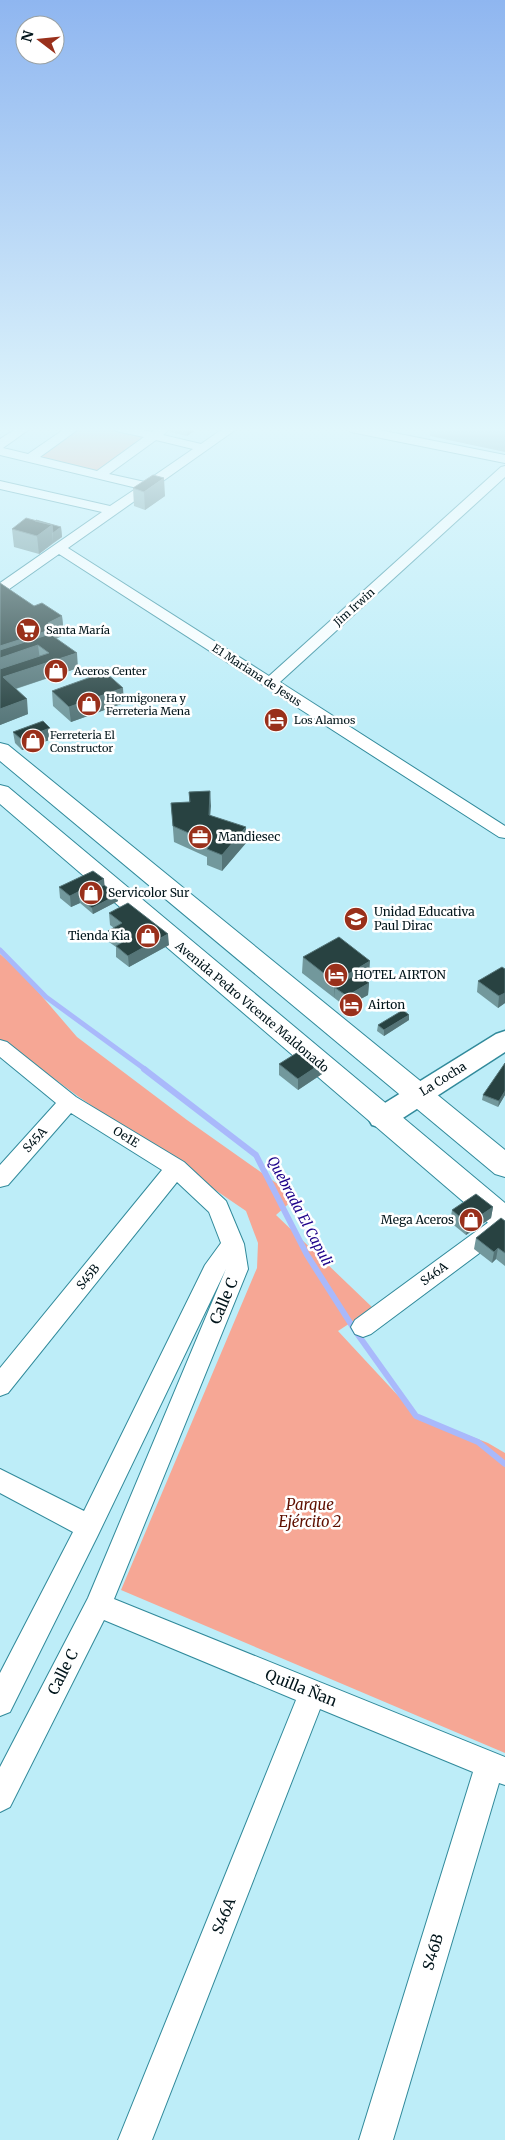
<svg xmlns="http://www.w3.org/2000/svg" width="505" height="2140" font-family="Merriweather,serif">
<rect width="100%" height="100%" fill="#bdedf8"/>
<path fill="#f6a795" d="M 78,428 L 113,428 L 149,436 L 94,474 L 36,457 Z
M 0,954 L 21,972 L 77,1037 L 187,1120 L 296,1197 L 276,1215 L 373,1308 L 338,1331 L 416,1415 L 488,1443 L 505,1453 L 505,1753 L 121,1590 L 257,1268 L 258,1243 L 246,1211 L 79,1097 L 0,1039 Z"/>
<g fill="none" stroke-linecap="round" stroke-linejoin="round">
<path stroke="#a9b9fb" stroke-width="5" d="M 0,950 L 46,997 L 146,1070"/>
<path stroke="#a9b9fb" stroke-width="6" d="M 144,1069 L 256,1155 L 307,1255 L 356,1332 L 416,1416 L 478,1442 L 505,1464"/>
<g stroke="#318a9b" stroke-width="2">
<path id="minor" d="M 17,428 L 31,428 L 3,448 L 28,454 L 66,428 L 80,428 L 40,457 L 97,471 L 144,437 L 116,431 L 114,428 L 135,428 L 152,432 L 157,428 L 163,428 L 167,431 L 163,435 L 201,444 L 224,428 L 238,428 L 68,548 L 269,676 L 501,467 L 505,466 L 505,477 L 280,682 L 505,826 L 505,838 L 499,837 L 59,554 L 5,592 L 0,593 L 0,583 L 102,512 L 0,489 L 0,481 L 110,506 L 137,488 L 0,455 L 0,439 ZM 156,440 L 193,449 L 145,482 L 109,474 Z
M 345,428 L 369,428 L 505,455 L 505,463 L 351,432 Z
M 0,1040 L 7,1042 L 76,1097 L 184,1162 L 226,1201 L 244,1244 L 248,1269 L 114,1599 L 505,1757 L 505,1785 L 499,1783 L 393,2140 L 359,2140 L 473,1772 L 320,1709 L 152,2140 L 118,2140 L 296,1700 L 104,1620 L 10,1807 L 0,1812 L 0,1767 L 88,1598 L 226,1269 L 98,1535 L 10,1712 L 0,1716 L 0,1673 L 73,1532 L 0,1493 L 0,1469 L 84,1511 L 205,1265 L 221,1243 L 209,1212 L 177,1182 L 8,1393 L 0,1396 L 0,1368 L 162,1170 L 71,1113 L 8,1185 L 0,1187 L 0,1165 L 56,1103 L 0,1057 Z
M 505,1214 L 505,1234 L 371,1334 L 363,1337 L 355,1334 L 351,1327 L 355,1320 L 497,1216 Z"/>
</g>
<g stroke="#318a9b" stroke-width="3">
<path id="tertiary" d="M 505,1031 L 505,1052 L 392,1125 L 382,1128 L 372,1125 L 368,1118 L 372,1111 L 496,1034 Z"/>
</g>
<g stroke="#318a9b" stroke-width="2">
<path id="primary" d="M 0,743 L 8,745 L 505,1150 L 505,1177 L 495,1174 L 0,761 Z
M 0,785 L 8,787 L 505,1203 L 505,1232 L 494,1228 L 0,804 Z"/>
</g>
<use href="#minor" fill="#fff" fill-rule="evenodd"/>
<use href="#tertiary" fill="#fff" fill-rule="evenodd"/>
<use href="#primary" fill="#fff" fill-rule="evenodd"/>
</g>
<path fill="#72989c" d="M 169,428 L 193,428 L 194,431 L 187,436 L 170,432 Z
M 430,428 L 505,428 L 505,452 L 430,436 Z
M 133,488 L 165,496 L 145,510 L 134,506 Z
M 61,527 L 62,537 L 39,554 L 14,547 L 12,529 Z
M 0,583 L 34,606 L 62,616 L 64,635 L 56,639 L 78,668 L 16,689 L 28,714 L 0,725 Z
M 52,691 L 124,703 L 71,722 L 53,706 Z
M 50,728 L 52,739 L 22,750 L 15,743 L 13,732 Z
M 210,791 L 210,816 L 246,843 L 222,871 L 207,865 L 207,857 L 174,842 L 171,803 L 189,802 L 189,792 Z
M 104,885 L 118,901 L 93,914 L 80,903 L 71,907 L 60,898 L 59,887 Z
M 109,913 L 169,945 L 129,967 L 116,957 L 116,947 L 109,942 L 108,931 L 114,928 L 110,925 Z
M 303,957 L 369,977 L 364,980 L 369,983 L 368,995 L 346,1007 L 302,973 Z
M 505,969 L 505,1003 L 498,1008 L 477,992 L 478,981 Z
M 409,1020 L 384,1036 L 377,1031 L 378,1025 Z
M 322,1063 L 322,1074 L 298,1090 L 279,1075 L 279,1064 Z
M 505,1063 L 505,1095 L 498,1107 L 482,1100 L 483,1095 Z
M 493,1207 L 491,1218 L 466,1235 L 450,1222 L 452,1210 Z
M 505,1221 L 505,1266 L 496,1259 L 492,1263 L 474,1249 L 476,1238 Z"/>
<path fill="#557578" d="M 191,428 L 193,428 L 194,431 L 187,436 L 187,431 Z
M 164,478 L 165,496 L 145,510 L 144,492 Z
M 52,525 L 53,543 L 39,554 L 37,536 Z
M 61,527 L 62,537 L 53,543 L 53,533 Z
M 62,616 L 64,635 L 38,645 L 40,660 L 0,674 L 0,646 Z
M 77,653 L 78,668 L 5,692 L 3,677 Z
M 123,688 L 124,703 L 71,722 L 69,707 Z
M 27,699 L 28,714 L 0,725 L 0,709 Z
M 50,728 L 52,739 L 22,750 L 21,739 Z
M 210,791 L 211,806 L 209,831 L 209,815 Z
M 246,827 L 246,843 L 222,871 L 222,855 Z
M 104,879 L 105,890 L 79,898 L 80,903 L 71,907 L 70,896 Z
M 117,895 L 118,901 L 93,914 L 92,908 Z
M 168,934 L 169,945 L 129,967 L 128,956 Z
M 370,961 L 369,977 L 342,993 L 334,987 L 334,998 L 335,982 Z
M 369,983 L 368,995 L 346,1007 L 347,996 Z
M 505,993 L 505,1003 L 498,1008 L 499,996 Z
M 409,1015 L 409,1020 L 384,1036 L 384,1030 Z
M 322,1063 L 322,1074 L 298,1090 L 298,1079 Z
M 505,1091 L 505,1095 L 498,1107 L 499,1101 Z
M 493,1207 L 491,1218 L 466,1235 L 468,1224 Z
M 498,1248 L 496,1259 L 492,1263 L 494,1252 Z"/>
<path fill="#284241" stroke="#557578" d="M 171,428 L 191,428 L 187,431 Z
M 153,475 L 164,478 L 144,492 L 133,488 Z
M 26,518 L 52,525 L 37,536 L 12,529 Z
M 36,520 L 61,527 L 53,533 L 52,525 L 35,521 Z
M 0,583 L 34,606 L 42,603 L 62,616 L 48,623 L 54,627 L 50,630 L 0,646 Z
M 50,634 L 77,653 L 3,677 L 27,699 L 0,709 L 0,669 L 49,653 L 38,645 L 0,658 L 0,650 Z
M 105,672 L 123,688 L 69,707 L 52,691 Z
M 43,721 L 50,728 L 21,739 L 13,732 Z
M 210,791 L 209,815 L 246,827 L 222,855 L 207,849 L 211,843 L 173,826 L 171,803 L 190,802 L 189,792 Z
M 93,871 L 104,879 L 70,896 L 59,887 Z
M 104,885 L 117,895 L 92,908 L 79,898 Z
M 128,903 L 168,934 L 128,956 L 116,946 L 123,942 L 108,931 L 122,923 L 109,913 Z
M 339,937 L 370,961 L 335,982 L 303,957 Z
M 502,967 L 505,969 L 505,993 L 499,996 L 478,981 Z
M 357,974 L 369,983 L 347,996 L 334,987 Z
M 403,1010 L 409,1015 L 384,1030 L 378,1025 Z
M 303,1049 L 322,1063 L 298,1079 L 279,1064 Z
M 505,1063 L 505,1091 L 499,1101 L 483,1095 Z
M 476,1194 L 493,1207 L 468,1224 L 452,1210 Z
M 501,1218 L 505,1221 L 505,1253 L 498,1248 L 494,1252 L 476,1238 Z"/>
<linearGradient id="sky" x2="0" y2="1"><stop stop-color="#8fb6f0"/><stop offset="0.59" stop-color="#e1f7fc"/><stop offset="1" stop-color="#e1f7fc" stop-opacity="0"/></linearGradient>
<rect width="505" height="728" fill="url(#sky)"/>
<defs>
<g id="supermarket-disc" transform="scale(1.25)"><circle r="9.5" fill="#99301b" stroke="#fff"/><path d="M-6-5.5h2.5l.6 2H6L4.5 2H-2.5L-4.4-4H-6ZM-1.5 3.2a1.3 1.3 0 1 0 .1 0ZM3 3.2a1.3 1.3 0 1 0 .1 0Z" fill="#fff"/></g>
<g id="shop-disc" transform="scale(1.25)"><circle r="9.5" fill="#99301b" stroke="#fff"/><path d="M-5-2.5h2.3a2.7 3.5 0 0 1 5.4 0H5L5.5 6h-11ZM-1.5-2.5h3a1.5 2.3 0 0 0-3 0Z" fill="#fff"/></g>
<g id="hotel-disc" transform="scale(1.25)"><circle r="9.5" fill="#99301b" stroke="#fff"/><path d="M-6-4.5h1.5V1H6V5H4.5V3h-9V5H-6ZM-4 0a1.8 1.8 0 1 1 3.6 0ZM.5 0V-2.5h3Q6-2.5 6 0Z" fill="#fff"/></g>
<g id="office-disc" transform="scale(1.25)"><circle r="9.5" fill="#99301b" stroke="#fff"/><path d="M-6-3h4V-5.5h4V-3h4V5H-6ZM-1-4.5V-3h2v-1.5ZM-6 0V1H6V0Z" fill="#fff"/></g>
<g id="school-disc" transform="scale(1.25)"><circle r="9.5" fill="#99301b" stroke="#fff"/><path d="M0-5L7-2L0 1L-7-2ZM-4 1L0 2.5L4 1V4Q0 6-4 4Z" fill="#fff"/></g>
</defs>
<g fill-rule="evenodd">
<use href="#supermarket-disc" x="28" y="630"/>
<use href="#shop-disc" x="56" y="671"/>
<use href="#shop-disc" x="89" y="704"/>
<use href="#hotel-disc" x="276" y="720"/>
<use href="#shop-disc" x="33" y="741"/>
<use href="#office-disc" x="200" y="837"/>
<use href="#shop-disc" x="91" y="893"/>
<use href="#school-disc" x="356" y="919"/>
<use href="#shop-disc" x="148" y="936"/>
<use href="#hotel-disc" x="336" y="975"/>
<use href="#hotel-disc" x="351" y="1005"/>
<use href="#shop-disc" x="471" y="1220"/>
</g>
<g text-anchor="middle" stroke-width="5" stroke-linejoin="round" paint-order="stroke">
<g font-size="11" fill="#00141a" stroke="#fff">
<text transform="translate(354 607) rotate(-42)" y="4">Jim Irwin</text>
<text transform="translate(257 675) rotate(33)" y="4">E1 Mariana de Jesus</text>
</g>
<g font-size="11" fill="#00141a" stroke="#fff" text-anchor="start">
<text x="46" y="634">Santa María</text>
<text x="74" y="675">Aceros Center</text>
<text x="106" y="702">Hormigonera y<tspan x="106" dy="13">Ferreteria Mena</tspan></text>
<text x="294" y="724">Los Alamos</text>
<text x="50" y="739">Ferreteria El<tspan x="50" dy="13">Constructor</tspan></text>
</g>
<g font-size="12" fill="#00141a" stroke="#fff" text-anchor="start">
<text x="218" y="841">Mandiesec</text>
<text x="108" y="897">Servicolor Sur</text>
<text x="374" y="916">Unidad Educativa<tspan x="374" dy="14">Paul Dirac</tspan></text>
<text x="130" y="940" text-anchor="end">Tienda Kia</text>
<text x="354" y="979">HOTEL AIRTON</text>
<text x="368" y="1009">Airton</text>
<text x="454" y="1224" text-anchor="end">Mega Aceros</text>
</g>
<g font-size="12" fill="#00141a" stroke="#fff">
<text transform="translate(252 1007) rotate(40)" y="4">Avenida Pedro Vicente Maldonado</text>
<text transform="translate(443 1079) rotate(-32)" y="4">La Cocha</text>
<text transform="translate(126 1137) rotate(32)" y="4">Oe1E</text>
<text transform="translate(35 1140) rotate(-48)" y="4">S45A</text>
<text transform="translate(434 1274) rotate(-36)" y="4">S46A</text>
<text transform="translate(88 1277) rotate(-51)" y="4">S45B</text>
</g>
<g font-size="14" font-style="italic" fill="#1d028a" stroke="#fff">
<text transform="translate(300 1211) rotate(62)" y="5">Quebrada El Capuli</text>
</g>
<g font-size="15" fill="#00141a" stroke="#fff">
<text transform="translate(224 1301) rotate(-67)" y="5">Calle C</text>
<text transform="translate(63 1672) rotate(-63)" y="5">Calle C</text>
<text transform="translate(301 1688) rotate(22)" y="5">Quilla Ñan</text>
<text transform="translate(224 1916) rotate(-68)" y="5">S46A</text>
<text transform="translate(433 1952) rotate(-73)" y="5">S46B</text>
</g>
<g font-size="15" font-style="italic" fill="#5f1001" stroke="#fff">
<text x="310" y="1510">Parque<tspan x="310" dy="17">Ejército 2</tspan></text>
</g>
</g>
<g transform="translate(40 40) rotate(286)"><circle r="24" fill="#ffffff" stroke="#99a1a3"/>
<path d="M0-4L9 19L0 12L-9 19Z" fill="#99301b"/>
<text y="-8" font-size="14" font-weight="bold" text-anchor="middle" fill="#00141a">N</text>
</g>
</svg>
